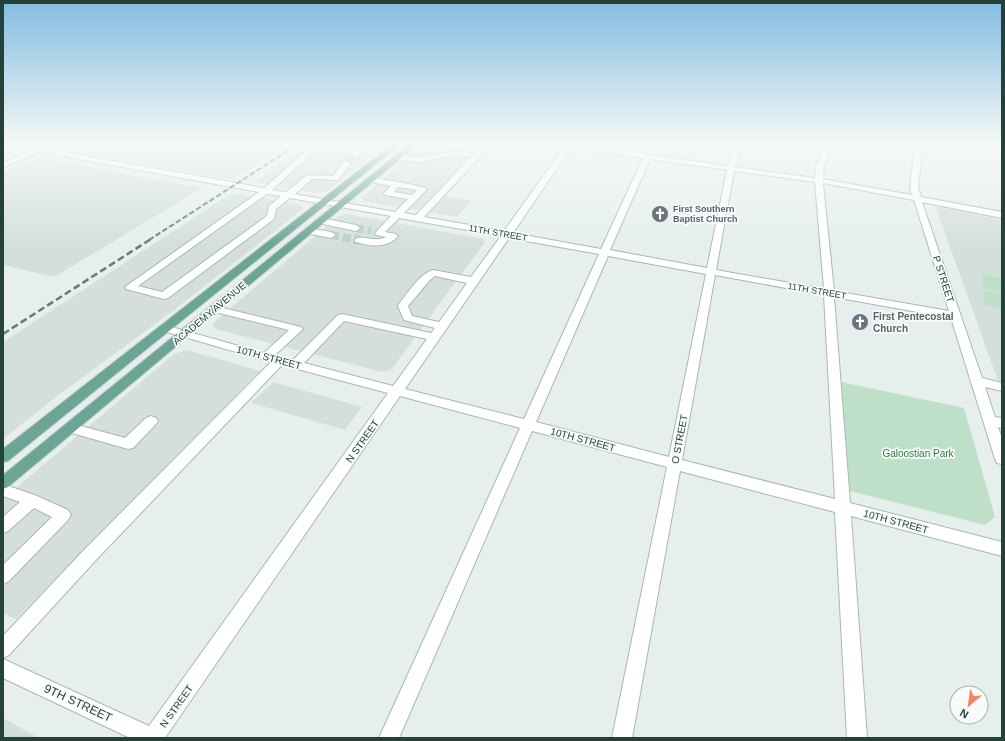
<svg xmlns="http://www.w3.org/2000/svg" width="1005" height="741" font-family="Arial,sans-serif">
<rect width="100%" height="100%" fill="#e6efeb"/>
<path fill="#d4dfda" d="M 69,143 L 288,143 L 235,177 L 228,179 L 63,148 L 63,145 Z
M 312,143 L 388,143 L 327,191 L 316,193 L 254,182 Z
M 425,143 L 485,143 L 418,210 L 364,201 L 362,197 Z
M 40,158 L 202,188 L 54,277 L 3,265 L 3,172 L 31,160 Z
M 232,193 L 301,205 L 303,209 L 170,313 L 60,394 L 3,439 L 3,342 Z
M 443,196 L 471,201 L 457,217 L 427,212 Z
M 941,207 L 1002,220 L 1002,392 L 936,208 Z
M 347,214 L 483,239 L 485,242 L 391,370 L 382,372 L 215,329 L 212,324 L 339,216 Z
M 187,350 L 260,371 L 16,619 L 3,613 L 3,499 L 174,354 Z
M 273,382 L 362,407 L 345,430 L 251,403 Z
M 3,718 L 17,726 L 39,738 L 3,738 Z"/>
<path fill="#bfe0c8" d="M 982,274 L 1002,279 L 1002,292 L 983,288 Z
M 983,290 L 1002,295 L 1002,309 L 984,305 Z
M 841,382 L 964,408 L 995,517 L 985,525 L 850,491 Z"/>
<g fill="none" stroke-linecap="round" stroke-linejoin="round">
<path stroke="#bfccc8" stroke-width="8" stroke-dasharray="8 4" stroke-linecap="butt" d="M 347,163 L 355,155
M 356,228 L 371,231
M 331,235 L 359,240"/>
<path stroke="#bfccc8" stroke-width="10" stroke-dasharray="10 5" stroke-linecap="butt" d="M 354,239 L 359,240"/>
<g stroke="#a8b8b2" stroke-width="2">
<path id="minor" d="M 50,143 L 60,143 L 47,149 L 264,188 L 315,143 L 323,143 L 272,190 L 286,192 L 307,175 L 333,176 L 344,161 L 347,161 L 351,163 L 338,180 L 312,179 L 295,194 L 395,212 L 408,199 L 385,195 L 384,193 L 391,186 L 371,182 L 367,180 C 368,179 369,178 369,178 C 373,177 424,186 427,189 L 404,213 L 416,215 L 471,157 L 455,155 L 419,162 L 394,159 L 394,155 L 419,158 L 455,151 L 475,154 L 485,143 L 493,143 L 424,217 L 504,231 L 564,147 L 548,145 L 544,143 L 575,143 L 574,144 L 629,152 L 639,143 L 647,143 L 636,153 L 728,166 L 732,153 L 739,143 L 747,143 L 740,153 L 735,167 L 815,178 L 816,166 L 826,143 L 834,143 L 824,166 L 823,179 L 912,195 L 910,187 L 915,143 L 923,143 L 918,187 L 921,197 L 1002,212 L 1002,218 L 922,202 L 982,378 L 1002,383 L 1002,391 L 985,387 L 995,417 L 1002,418 L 1002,428 L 998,427 L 1002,438 L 1002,464 L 997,463 L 995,459 L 951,318 L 834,297 L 850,503 L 1002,542 L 1002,556 L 851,516 L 867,738 L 847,738 L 835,512 L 680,471 L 632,738 L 612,738 L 667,467 L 532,431 L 399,738 L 379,738 L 520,428 L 400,396 L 165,738 L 130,738 L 3,678 L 3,659 L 149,726 L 388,393 L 282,365 L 95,561 L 9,655 L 3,658 L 3,636 L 83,551 L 271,362 L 160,330 L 158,328 L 160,326 L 168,326 L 264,353 L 289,330 L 211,311 L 210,309 L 211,307 L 215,306 L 301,327 L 303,329 L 301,331 L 275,355 L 293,360 L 338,315 L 342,314 L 431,333 L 435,328 L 404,320 L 398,306 L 399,304 C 408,293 419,274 433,270 L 471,277 L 501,236 L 399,218 L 385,232 L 396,234 L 398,236 C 387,249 370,246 356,242 L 354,240 C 361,234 376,243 386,237 L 376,235 L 375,233 L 391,216 L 290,198 L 276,209 L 274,219 L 168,298 L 164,299 L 126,289 L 125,287 L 259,192 L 40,152 L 3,167 L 3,162 ZM 571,148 L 643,158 L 601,249 L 513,233 ZM 650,159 L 727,170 L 707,268 L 610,250 ZM 734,171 L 815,182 L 824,289 L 716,270 ZM 823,183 L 914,200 L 949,311 L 834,291 ZM 398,187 L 417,190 L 412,195 L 394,192 ZM 267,194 L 281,196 L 269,206 L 267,216 L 162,292 L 138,286 ZM 509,238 L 599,254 L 524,419 L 405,389 ZM 608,256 L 706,274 L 669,457 L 536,422 ZM 715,275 L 824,295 L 835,499 L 682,460 ZM 435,276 L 467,283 L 439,322 L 412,316 L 408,306 L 429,281 ZM 344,321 L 427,339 L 393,386 L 304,363 Z
M 357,143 L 365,143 L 358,157 L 352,157 L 351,155 Z
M 321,218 L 356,225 L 360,228 L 356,231 L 318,223 L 317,221 L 318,219 Z
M 308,228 L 331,232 L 336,235 L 331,238 L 305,233 L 304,231 L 305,229 Z
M 151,416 L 156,418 L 158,421 L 156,424 L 133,448 L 128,449 L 65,431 L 63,428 L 65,425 L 70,423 L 125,438 L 146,418 Z
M 3,484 L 37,496 L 68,510 L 71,515 L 68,520 L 9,581 L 3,584 L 3,565 L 52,517 L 34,508 L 8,531 L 3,533 L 3,517 L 20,502 L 3,496 Z"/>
</g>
<g stroke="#c2cac8" stroke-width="2">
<path id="major" d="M 394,143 L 402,143 L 8,461 L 3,462 L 3,449 Z
M 411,143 L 419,143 L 8,487 L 3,489 L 3,475 Z"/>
</g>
<use href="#minor" fill="#fff" fill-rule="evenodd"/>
<use href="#major" fill="#6aa596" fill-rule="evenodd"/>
<path stroke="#5f7d75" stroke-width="2" stroke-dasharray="5.5 2.5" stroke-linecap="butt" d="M 149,240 L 300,143"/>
<path stroke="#5f7d75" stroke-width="2.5" stroke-dasharray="7 3.5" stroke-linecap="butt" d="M 3,334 L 151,239"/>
</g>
<linearGradient id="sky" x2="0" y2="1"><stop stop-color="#84bce0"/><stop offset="0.58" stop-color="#f4f8f6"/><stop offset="1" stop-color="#f4f8f6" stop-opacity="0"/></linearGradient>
<rect width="1005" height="247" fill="url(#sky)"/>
<defs>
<g id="church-disc" transform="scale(0.9)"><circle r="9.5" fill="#6b7280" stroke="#f7fbf9"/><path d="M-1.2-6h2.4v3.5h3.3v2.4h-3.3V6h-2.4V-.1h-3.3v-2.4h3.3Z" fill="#fff"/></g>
</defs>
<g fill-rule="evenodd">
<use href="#church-disc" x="660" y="214"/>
<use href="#church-disc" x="860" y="322"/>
</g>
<g text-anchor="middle" stroke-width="3.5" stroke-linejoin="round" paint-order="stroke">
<g font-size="9" font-weight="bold" fill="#5b616d" stroke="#f7fbf9" text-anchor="start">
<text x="673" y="212">First Southern<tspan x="673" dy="10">Baptist Church</tspan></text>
</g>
<g font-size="9" fill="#24423a" stroke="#f7fbf9">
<text transform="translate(498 233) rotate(10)" y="3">11TH STREET</text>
<text transform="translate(817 291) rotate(10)" y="3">11TH STREET</text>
</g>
<g font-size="10" fill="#24423a" stroke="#f7fbf9">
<text transform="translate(944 279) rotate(72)" y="4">P STREET</text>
<text transform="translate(209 313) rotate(-40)" y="4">ACADEMY AVENUE</text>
<text transform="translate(269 357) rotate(15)" y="4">10TH STREET</text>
<text transform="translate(583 439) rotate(15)" y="4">10TH STREET</text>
<text transform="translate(679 439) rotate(-79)" y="4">O STREET</text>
<text transform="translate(362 441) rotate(-55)" y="4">N STREET</text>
<text transform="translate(896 521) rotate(15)" y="4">10TH STREET</text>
<text transform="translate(176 706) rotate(-55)" y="4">N STREET</text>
</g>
<g font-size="10" font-weight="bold" fill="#5b616d" stroke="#f7fbf9" text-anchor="start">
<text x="873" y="320">First Pentecostal<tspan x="873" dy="12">Church</tspan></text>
</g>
<g font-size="10" fill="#2d7a4b" stroke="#f7fbf9">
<text x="918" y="457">Galoostian Park</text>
</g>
<g font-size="12" fill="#24423a" stroke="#f7fbf9">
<text transform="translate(78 703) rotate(25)" y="4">9TH STREET</text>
</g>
</g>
<rect width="1005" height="741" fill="none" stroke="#24423a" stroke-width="8"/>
<g transform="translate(969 705) rotate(209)"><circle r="19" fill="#f7fbf9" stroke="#a3b1ad"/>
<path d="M0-3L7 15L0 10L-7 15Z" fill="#f4845f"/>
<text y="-6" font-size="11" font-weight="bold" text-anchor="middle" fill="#24423a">N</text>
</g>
</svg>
